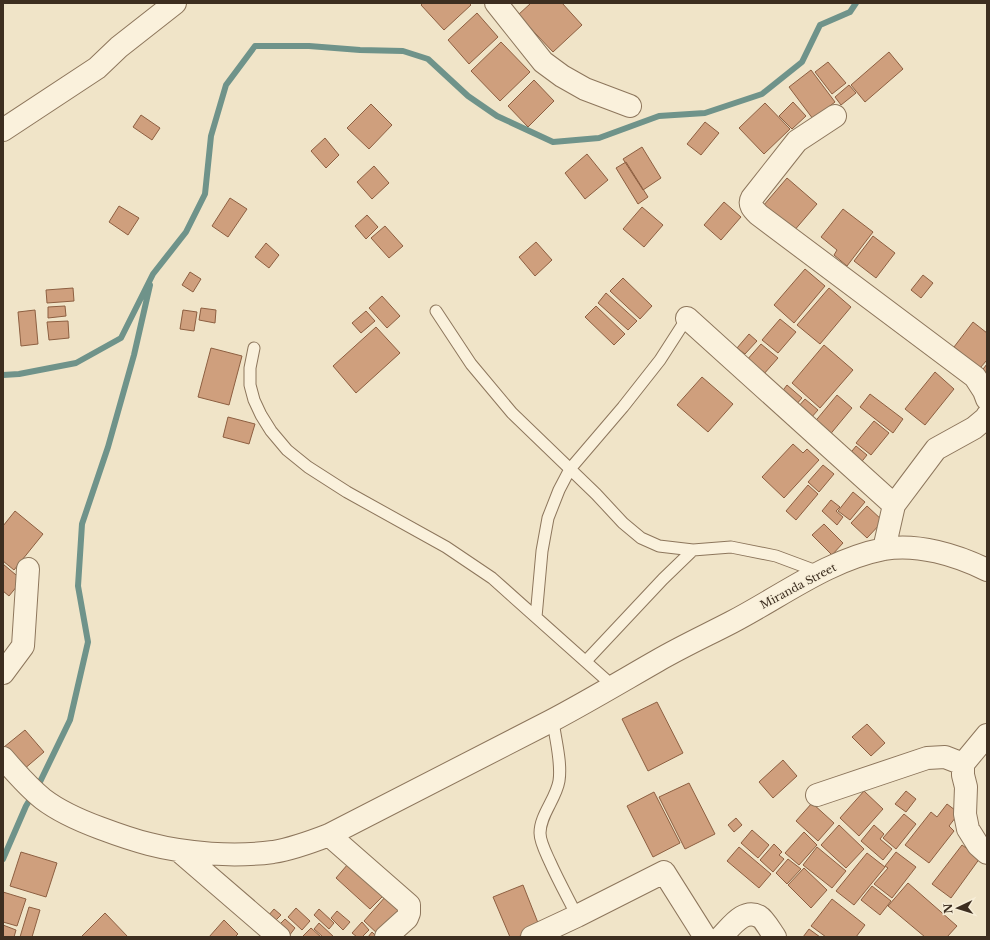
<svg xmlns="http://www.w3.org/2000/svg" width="990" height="940" font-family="'Libre Baskerville',serif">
<rect width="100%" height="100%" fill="#f0e4c8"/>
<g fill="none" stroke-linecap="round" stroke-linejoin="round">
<path stroke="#6f938a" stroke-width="6" d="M 3,375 L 19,374 L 76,363 L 121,338 L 153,274 L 186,232 L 205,194 L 211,136 L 226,85 L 255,46 L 309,46 L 360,50 L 403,51 L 428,59 L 468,96 L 497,116 L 553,142 L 599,138 L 659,116 L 705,113 L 762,94 L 802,62 L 820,25 L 850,12 L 856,3
M 3,859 L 26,806 L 38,786 L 70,720 L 88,642 L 78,586 L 82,524 L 108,447 L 134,355 L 150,285"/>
</g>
<path fill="#cf9f7d" stroke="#8d5f41" d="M 423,3 L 469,3 L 471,5 L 444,30 L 421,5 Z
M 531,3 L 562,3 L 582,25 L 553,52 L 518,15 Z
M 477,13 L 498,37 L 469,64 L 448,40 Z
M 501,42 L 530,72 L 500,101 L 471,71 Z
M 889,52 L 903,69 L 865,102 L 851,85 Z
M 828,62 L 846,83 L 832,94 L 815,72 Z
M 811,70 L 835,102 L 813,119 L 789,87 Z
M 534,80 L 554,101 L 528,127 L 508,106 Z
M 849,85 L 856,93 L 841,105 L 835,97 Z
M 793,102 L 806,116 L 792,129 L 779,116 Z
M 765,103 L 790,129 L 764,154 L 739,128 Z
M 371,104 L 392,125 L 369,149 L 347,128 Z
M 141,115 L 160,128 L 152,140 L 133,127 Z
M 705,122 L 719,133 L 701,155 L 687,144 Z
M 325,138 L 339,155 L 326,168 L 311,151 Z
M 642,147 L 661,178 L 643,190 L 623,159 Z
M 587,154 L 608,180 L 585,199 L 565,173 Z
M 626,162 L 648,197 L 638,204 L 616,168 Z
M 374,166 L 389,183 L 372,199 L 357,182 Z
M 787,178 L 817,204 L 793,232 L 763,206 Z
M 230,198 L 247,209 L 228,237 L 212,226 Z
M 724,202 L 741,217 L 721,240 L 704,225 Z
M 119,206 L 139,218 L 128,235 L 109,222 Z
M 642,207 L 663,225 L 644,247 L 623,229 Z
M 843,209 L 873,232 L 847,266 L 834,255 L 837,250 L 821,237 Z
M 367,215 L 378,227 L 366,239 L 355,226 Z
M 385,226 L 403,246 L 389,258 L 371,238 Z
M 873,236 L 895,253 L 876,278 L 854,261 Z
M 536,242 L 552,260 L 535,276 L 519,257 Z
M 266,243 L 279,255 L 269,268 L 255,257 Z
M 805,269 L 825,286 L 794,323 L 774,305 Z
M 190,272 L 201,279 L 193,292 L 182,285 Z
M 923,275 L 933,283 L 921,298 L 911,290 Z
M 623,278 L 652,306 L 640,319 L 610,291 Z
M 73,288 L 74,301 L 47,303 L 46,290 Z
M 829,288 L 851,307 L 820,344 L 797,325 Z
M 606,293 L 637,321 L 628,330 L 598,303 Z
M 382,296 L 400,316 L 387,328 L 369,308 Z
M 65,306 L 66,316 L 48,318 L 48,307 Z
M 596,306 L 625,334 L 614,345 L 585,317 Z
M 201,308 L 216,310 L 215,323 L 199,320 Z
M 35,310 L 38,344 L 21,346 L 18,312 Z
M 183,310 L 197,312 L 194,331 L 180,329 Z
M 366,311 L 375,321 L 361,333 L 352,323 Z
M 780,319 L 796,332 L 778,353 L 762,340 Z
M 68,321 L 69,338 L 49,340 L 47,322 Z
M 973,322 L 987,333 L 987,360 L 980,368 L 954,347 Z
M 376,327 L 400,353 L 356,393 L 333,366 Z
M 749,334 L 757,341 L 745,354 L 737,348 Z
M 761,344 L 778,358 L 763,375 L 746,361 Z
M 824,345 L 853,370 L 820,408 L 792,383 Z
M 211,348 L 242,356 L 229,405 L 198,397 Z
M 987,364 L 987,378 L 980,373 Z
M 935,372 L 954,389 L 925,425 L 905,409 Z
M 702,377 L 733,404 L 708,432 L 677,405 Z
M 787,385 L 802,398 L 795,406 L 781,393 Z
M 870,394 L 903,419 L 893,433 L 860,407 Z
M 837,395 L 852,408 L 828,437 L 813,424 Z
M 805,399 L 818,410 L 810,419 L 797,408 Z
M 228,417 L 255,424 L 249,444 L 223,437 Z
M 874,421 L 889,433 L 871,455 L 856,443 Z
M 793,444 L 803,453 L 807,449 L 819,460 L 784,498 L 762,477 Z
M 856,446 L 867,455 L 859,465 L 848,456 Z
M 823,465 L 834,474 L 819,492 L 808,482 Z
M 808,485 L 818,494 L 796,520 L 786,511 Z
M 853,492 L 865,502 L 850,520 L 838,511 Z
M 831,500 L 840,507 L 836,511 L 843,517 L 837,525 L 822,511 Z
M 867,506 L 883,521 L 867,538 L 851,523 Z
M 15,511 L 43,534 L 14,570 L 3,561 L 3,526 Z
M 824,524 L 843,543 L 832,555 L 812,535 Z
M 3,564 L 22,580 L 9,596 L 3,591 Z
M 657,702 L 683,753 L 648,771 L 622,719 Z
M 867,724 L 885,743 L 871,756 L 852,737 Z
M 25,730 L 44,752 L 23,770 L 4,747 Z
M 783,760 L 797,776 L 773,798 L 759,782 Z
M 689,783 L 715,834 L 685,849 L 659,797 Z
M 864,791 L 883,809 L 859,836 L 840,818 Z
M 906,791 L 916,799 L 906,812 L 895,804 Z
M 654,792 L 680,843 L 653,857 L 627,806 Z
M 812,803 L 834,823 L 818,841 L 796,821 Z
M 947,804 L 959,813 L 949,826 L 954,831 L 929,863 L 905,845 L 931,812 L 937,817 Z
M 904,814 L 916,824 L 896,849 L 883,838 Z
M 736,818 L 742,825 L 734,832 L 728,825 Z
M 839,825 L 864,849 L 846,868 L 821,845 Z
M 874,825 L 884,834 L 880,839 L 892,849 L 883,860 L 861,841 Z
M 752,830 L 769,845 L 758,858 L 741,843 Z
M 804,832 L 817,845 L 799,865 L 785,853 Z
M 774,844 L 782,852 L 779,855 L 784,859 L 773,872 L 760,860 Z
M 962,845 L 980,858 L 951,898 L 932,884 Z
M 739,847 L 771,874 L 759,888 L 727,861 Z
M 817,847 L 846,871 L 832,888 L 803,865 Z
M 21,852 L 57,863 L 46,897 L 10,886 Z
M 896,852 L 916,867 L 892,898 L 874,884 L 888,868 L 885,866 Z
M 867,853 L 885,867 L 854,905 L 836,891 Z
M 788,859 L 801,869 L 787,884 L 776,873 Z
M 348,864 L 383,896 L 370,909 L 336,878 Z
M 804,868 L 827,890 L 811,908 L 788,885 Z
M 908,883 L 957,926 L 947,937 L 925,937 L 888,906 Z
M 523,885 L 540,928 L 518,937 L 510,937 L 493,897 Z
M 872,886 L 891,901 L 880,915 L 861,900 Z
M 3,892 L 26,899 L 17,926 L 3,922 Z
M 386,896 L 403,911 L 380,936 L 364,921 Z
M 832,899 L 865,925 L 856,937 L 826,937 L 811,926 Z
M 29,907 L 40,910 L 32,937 L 20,937 Z
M 296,908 L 310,921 L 302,930 L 288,917 Z
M 274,909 L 281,915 L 274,922 L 268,916 Z
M 319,909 L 334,923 L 329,929 L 314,915 Z
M 337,911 L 350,922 L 343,930 L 331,918 Z
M 105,913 L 128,937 L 81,937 Z
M 285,919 L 295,928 L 289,936 L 278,926 Z
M 224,920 L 238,934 L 235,937 L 209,937 Z
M 362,922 L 369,930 L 362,937 L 357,937 L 352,933 Z
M 319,923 L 334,937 L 323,937 L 314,929 Z
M 3,925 L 16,930 L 14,937 L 3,937 Z
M 311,928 L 321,937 L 302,937 Z
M 809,929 L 820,937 L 803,937 Z
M 372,932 L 377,937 L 368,937 Z"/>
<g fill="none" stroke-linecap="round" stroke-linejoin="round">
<g stroke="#8d765c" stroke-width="13">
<path id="service" d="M 436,311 L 471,364 L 512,413 L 596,494 L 623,523 L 641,538 L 659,546 L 693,550 L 731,547 L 776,556 L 819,572
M 254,348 L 250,368 L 250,385 L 254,400 L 261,415 L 271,431 L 287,450 L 308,467 L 347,492 L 446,547 L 492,578 L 613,686
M 536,617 L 542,551 L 548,518 L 559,490 L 570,469 L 623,407 L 660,360 L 687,318
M 586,661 L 663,579 L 693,550
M 553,720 C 555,739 562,762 559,781 C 556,799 540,815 540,833 C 540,842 546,853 550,862 C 558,880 568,898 577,916"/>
</g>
<g stroke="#8d765c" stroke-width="24">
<path id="minor" d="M 496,3 L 543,62 L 562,76 L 585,89 L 630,106
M 835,116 L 797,141 L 752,198 C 748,205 754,210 759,215 L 975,377 L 984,391 L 987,399
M 3,130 L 97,68 L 119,47 L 175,3
M 687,318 L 894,505 L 884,549
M 894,505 L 936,449 L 974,428 L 986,418 L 987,416
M 3,673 L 23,646 L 28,569
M 3,758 C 15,772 28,787 43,799 C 60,812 81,821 100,828 C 116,834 133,840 149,844 C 187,854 235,857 273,852 C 292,849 311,842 329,835 C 403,797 477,759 551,721 C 587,702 622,681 657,661 C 681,647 707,635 732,622 C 782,596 828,560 884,549 C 917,543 957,555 987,570
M 963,764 L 987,735
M 817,795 L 927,758 L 945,757 L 963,764 L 963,775 L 966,787 L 965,814 L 968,829 L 978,845 L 987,853
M 329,835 L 409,905 L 409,913 L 407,918 L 386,937
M 178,850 L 279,937
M 532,937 L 577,916 L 664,872 L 705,937
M 721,937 C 731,927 744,907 760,917 C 764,919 772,933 775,937"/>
</g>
<use href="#service" stroke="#faf1dc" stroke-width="11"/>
<use href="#minor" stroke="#faf1dc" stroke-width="22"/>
</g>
<g text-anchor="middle" stroke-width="3" stroke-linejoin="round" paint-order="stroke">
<g font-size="11" fill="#3d2e20" stroke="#f7eed8">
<text transform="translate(798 586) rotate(-28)" y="4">Miranda Street</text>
</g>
</g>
<rect width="990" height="940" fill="none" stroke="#3d2e20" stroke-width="8"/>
<g transform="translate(958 908) rotate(266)" stroke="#f7eed8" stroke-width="3" paint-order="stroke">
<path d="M0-3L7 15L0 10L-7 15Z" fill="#3d2e20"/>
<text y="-6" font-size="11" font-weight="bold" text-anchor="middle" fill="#3d2e20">N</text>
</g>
</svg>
